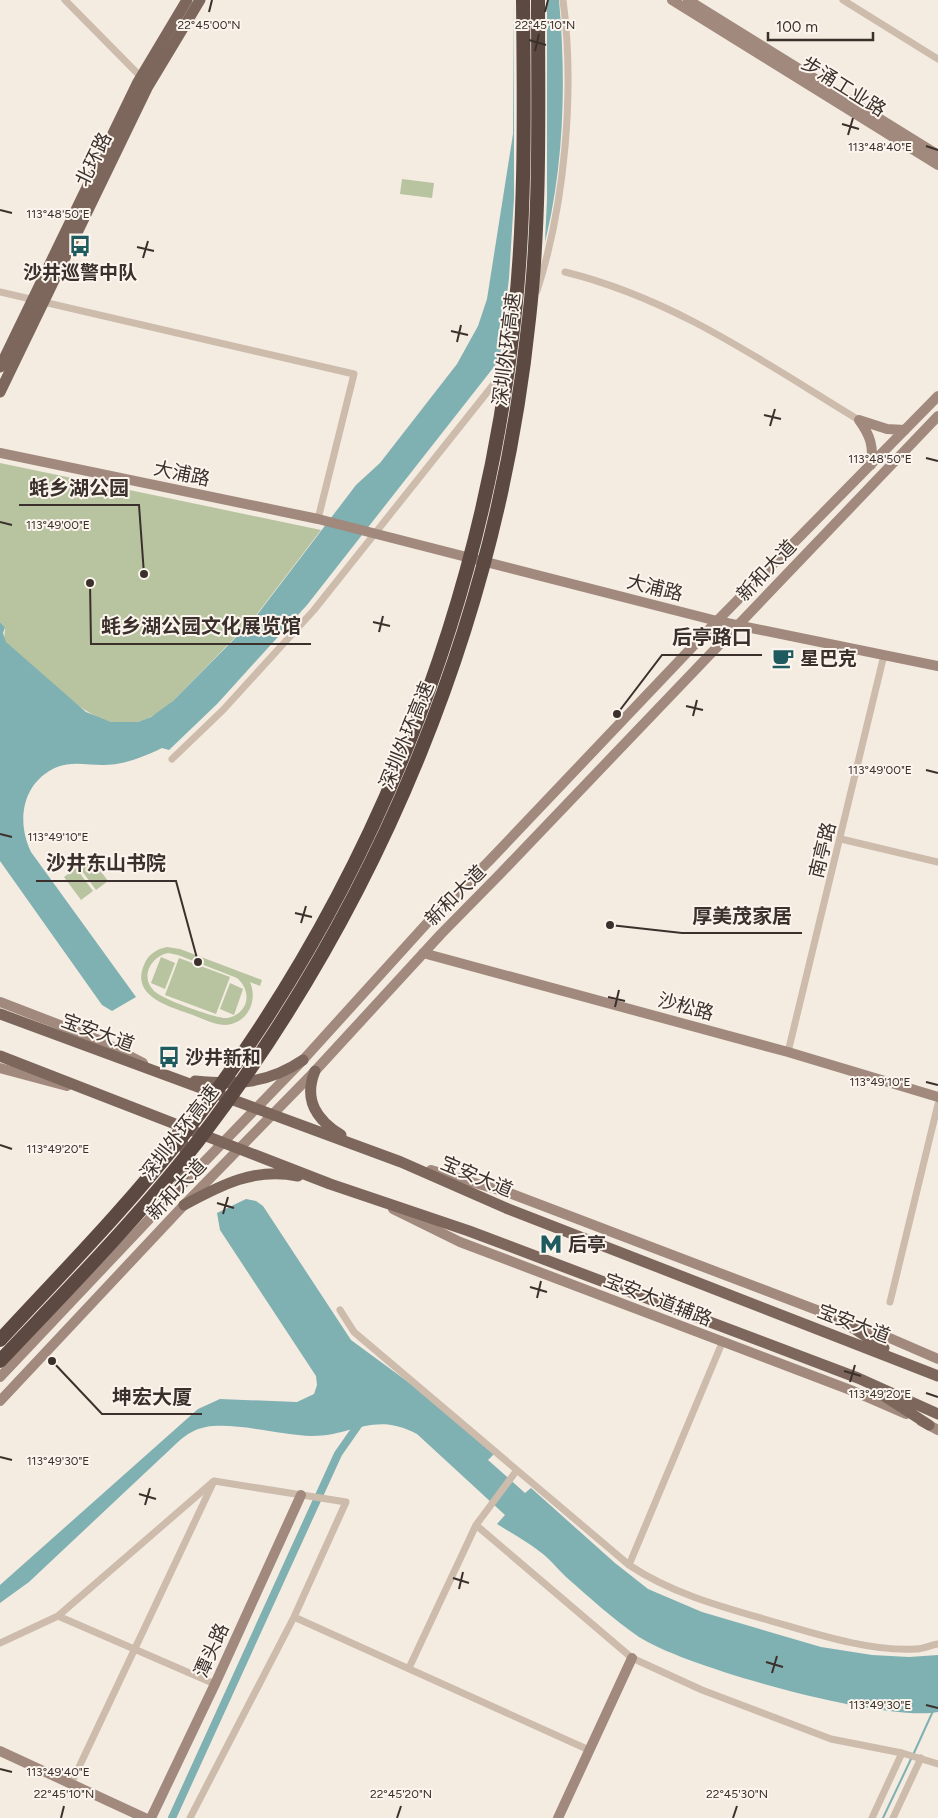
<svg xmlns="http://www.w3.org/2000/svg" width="938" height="1818" font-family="Figtree,'Noto Sans SC',sans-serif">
<rect width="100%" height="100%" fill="#f4ebe1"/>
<path fill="#b8c4a0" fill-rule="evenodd" d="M 402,179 L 434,183 L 432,198 L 400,194 Z
M 0,463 L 321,530 L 254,618 L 173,701 C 121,748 85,713 44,676 C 31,665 14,653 4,640 L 5,627 L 0,622 Z
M 91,858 L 108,881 L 96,890 L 79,867 Z
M 76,868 L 93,891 L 81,900 L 64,877 Z
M 167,947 L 180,949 L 262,980 L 260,986 L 250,982 C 258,1001 248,1023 226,1025 C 215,1025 203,1019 193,1015 C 171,1007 130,997 144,965 C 148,954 157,949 167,947 ZM 168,953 L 178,955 L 237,978 C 244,984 248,992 246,1002 C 244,1010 236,1017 227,1018 C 216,1019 162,999 154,991 C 140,977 150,957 168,953 Z
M 161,957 L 175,963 L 165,989 L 151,983 Z
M 179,958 L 230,977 L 216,1014 L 165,995 Z
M 230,983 L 243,989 L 234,1015 L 220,1009 Z"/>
<path fill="#7fb0b2" d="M 514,0 L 559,0 C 570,121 560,256 497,363 L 307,605 L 217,704 L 169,750 L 162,748 C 143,757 124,765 103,765 C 88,765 72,761 57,767 C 22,782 16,821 31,852 L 136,997 L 112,1011 L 102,1005 L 0,861 L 0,622 L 5,627 L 3,633 L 6,642 L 86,712 L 111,722 L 138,722 L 151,717 L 173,701 L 254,619 L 356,485 L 380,463 L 457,364 L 478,326 L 487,299 L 513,134 Z
M 246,1199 L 256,1201 L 263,1206 L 351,1340 L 438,1404 L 494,1454 L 488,1460 L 525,1493 L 531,1488 L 615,1563 L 648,1589 L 702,1612 L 821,1647 L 872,1655 L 909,1657 L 938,1655 L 938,1712 C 883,1722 687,1668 639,1637 C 614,1620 589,1597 566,1577 C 557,1568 549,1558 539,1551 C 526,1541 511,1533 497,1524 L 505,1515 L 417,1434 C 374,1411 353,1436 312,1436 C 281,1435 235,1422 206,1427 C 195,1429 187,1434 179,1441 L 29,1582 L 0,1603 L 0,1585 L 198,1409 L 220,1399 L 297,1402 L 314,1394 L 317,1385 L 316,1376 L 220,1230 L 217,1213 Z"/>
<path fill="#f4ebe1" d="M 514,0 L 547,0 L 547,199 L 544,263 L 527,313 L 499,365 L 509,278 L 514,198 Z"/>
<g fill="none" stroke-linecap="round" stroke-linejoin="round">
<path stroke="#7fb0b2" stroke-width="2" d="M 913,1755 L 933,1711
M 883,1818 L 911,1759"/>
<path stroke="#7fb0b2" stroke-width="8" d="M 172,1818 L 338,1454 L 361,1421"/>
<path stroke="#cdbbac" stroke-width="7" d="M 65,0 L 141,77
M 843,0 L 938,59
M 565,272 C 675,299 763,362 859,420
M 537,291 C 565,204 575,90 563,0
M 0,292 L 354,374 L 318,519
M 172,759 L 223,710 L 314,610 L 493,385 L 504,367
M 841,839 L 938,862
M 788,1052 L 884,655
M 890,1302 L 938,1104
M 340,1310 L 354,1332 L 629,1565 C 674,1595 726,1608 778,1623 C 819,1635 873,1652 916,1649 C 923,1649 931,1645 938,1644
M 476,1525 L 632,1658 L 702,1690 L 831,1739 L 902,1753 L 938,1764
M 629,1565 L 722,1343
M 58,1616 L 215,1684
M 294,1617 L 589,1750
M 0,1643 L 58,1616 L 214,1481 L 346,1502 L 294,1617 L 190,1818
M 409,1668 L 476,1525 L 517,1470
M 71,1784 L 213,1483
M 872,1818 L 902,1753
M 893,1818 L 921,1758"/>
<path stroke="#a18a7d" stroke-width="10" d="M 672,0 L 938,165
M 688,0 L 938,155
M 859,420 C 870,435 874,446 871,465
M 859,420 L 887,429 L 905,430
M 0,453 L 318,519 L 717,621 L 938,666
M 423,953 L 788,1052 L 938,1097
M 0,1002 L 99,1040 L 143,1063
M 0,1068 L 67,1086
M 431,1170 L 512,1194 L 885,1336 L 938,1359
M 393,1209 L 460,1242 L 853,1391 L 906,1414
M 0,1377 L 174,1193 L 303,1060 L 428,922 L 489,861 L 717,621 L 938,396
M 0,1401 L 184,1205 L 315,1071 L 441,934 L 501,873 L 938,416
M 921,1421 L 938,1430
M 0,1751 L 145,1818
M 151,1818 L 215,1684 L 301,1495
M 558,1818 L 632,1658"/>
<path stroke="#7d675c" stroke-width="11" d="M 0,367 L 138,82 L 187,0
M 0,392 L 147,88 L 200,0
M 0,1014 L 401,1162 L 506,1208 L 938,1376
M 0,1056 L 330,1184 L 469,1231 L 858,1378 L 938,1414
M 315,1071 C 303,1100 317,1120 341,1135
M 195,1081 C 235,1085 268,1084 303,1060
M 174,1193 C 188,1174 191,1152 177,1133
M 184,1205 C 221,1185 255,1167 298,1176
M 839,1319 L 884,1348
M 884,1396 L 929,1425"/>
<path stroke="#5c4a42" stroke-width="14" d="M 0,1340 C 63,1272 127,1207 184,1134 C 367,899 482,616 514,321 C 526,214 524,107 523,0
M 0,1361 C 68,1289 137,1219 198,1141 C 380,903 498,618 529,319 C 541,213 538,107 538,0"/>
</g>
<path fill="none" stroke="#3b302b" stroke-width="2" d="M 209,12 L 212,0M 545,12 L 548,0M 529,40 L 546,45M 535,51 L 539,34M 842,124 L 859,129M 848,135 L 853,118M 926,146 L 938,150M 0,210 L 12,213M 137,247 L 154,251M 143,258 L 148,241M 451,331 L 468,335M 457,342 L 461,325M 764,415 L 781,419M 770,426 L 775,409M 926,458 L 938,461M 0,522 L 12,525M 373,622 L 390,626M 379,632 L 383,616M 686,706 L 703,710M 693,716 L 697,700M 926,770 L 938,773M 0,834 L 12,837M 295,913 L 312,917M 301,923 L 306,906M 608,997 L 625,1001M 615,1007 L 619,990M 926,1082 L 938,1085M 0,1145 L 12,1149M 217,1203 L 234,1208M 223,1214 L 228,1197M 530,1287 L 547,1292M 537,1298 L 541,1281M 844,1371 L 861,1376M 850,1382 L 855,1365M 926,1393 L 938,1397M 0,1457 L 12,1460M 139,1494 L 156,1499M 145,1505 L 150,1488M 453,1578 L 469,1583M 459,1589 L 463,1572M 766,1662 L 783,1667M 772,1673 L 777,1656M 926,1705 L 938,1708M 0,1769 L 12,1772M 61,1818 L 64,1806M 397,1818 L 401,1806M 733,1818 L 737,1806"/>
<defs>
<g id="bus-bare" transform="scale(1.725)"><path d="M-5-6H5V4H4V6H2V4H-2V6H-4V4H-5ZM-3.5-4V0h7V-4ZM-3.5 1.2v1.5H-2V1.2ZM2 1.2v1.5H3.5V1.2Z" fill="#1f5a5e" stroke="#fbf5ee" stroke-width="2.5" paint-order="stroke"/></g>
<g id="cafe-bare" transform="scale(1.725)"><path d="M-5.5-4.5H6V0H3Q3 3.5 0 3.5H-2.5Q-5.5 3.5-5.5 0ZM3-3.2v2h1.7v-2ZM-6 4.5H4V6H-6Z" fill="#1f5a5e" stroke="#fbf5ee" stroke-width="2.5" paint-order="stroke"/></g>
<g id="metro-bare" transform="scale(1.725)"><path d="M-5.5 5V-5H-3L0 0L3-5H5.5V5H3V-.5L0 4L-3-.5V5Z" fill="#1f5a5e" stroke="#fbf5ee" stroke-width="2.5" paint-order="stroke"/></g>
</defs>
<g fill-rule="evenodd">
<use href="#bus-bare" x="80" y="246"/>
<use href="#cafe-bare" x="783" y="658"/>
<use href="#bus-bare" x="169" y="1057"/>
<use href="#metro-bare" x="551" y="1244"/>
</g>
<g text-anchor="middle" stroke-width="4" stroke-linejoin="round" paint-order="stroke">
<g font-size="19" fill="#3b302b" stroke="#fbf5ee">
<text transform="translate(844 86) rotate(32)" y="7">步涌工业路</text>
<text transform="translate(93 159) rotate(-64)" y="7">北环路</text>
<text transform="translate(506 349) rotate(-83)" y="7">深圳外环高速</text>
<text transform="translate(182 473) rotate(12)" y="7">大浦路</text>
<text transform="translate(766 570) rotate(-46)" y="7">新和大道</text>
<text transform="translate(655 587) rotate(14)" y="7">大浦路</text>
<text transform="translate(406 735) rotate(-68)" y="7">深圳外环高速</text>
<text transform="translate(822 850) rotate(-76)" y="7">南亭路</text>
<text transform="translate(455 895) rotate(-45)" y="7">新和大道</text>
<text transform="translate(686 1006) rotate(15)" y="7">沙松路</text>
<text transform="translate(98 1032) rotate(20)" y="7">宝安大道</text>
<text transform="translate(179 1132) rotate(-52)" y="7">深圳外环高速</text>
<text transform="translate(477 1176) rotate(23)" y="7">宝安大道</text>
<text transform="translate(176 1189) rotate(-46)" y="7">新和大道</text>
<text transform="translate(658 1299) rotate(21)" y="7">宝安大道辅路</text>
<text transform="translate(854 1323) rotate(21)" y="7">宝安大道</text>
<text transform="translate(211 1650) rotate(-66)" y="7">潭头路</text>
</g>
<g font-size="19" font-weight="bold" fill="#3b302b" stroke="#fbf5ee" text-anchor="start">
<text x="80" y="279" text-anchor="middle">沙井巡警中队</text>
<text x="800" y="665">星巴克</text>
<text x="185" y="1064">沙井新和</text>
<text x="568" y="1251">后亭</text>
</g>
</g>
<g font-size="12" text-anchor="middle" fill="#3b302b" stroke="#fbf5ee" stroke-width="4" stroke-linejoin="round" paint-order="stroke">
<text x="209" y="29">22°45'00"N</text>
<text x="545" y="29">22°45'10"N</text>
<text x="880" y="151">113°48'40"E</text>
<text x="58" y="218">113°48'50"E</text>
<text x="880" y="463">113°48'50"E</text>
<text x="58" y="529">113°49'00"E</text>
<text x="880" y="774">113°49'00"E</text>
<text x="58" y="841">113°49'10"E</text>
<text x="880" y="1086">113°49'10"E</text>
<text x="58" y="1153">113°49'20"E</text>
<text x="880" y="1398">113°49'20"E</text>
<text x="58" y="1465">113°49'30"E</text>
<text x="880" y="1709">113°49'30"E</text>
<text x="58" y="1776">113°49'40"E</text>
<text x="64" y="1798">22°45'10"N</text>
<text x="401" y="1798">22°45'20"N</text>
<text x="737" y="1798">22°45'30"N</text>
</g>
<path fill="none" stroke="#3b302b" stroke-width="2" d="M144 574L139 505H19M90 583L91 644H311M617 714L662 655H762M198 962L176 881H36M610 925L682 933H802M52 1361L102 1414H202"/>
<g fill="#3b302b" stroke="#fbf5ee" stroke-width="2">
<circle cx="144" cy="574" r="5"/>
<circle cx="90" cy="583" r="5"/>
<circle cx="617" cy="714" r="5"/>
<circle cx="198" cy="962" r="5"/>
<circle cx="610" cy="925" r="5"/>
<circle cx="52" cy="1361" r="5"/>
</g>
<g font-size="20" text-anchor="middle" font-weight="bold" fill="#3b302b" stroke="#fbf5ee" stroke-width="4" stroke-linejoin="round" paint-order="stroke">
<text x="79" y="495">蚝乡湖公园</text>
<text x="201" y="633">蚝乡湖公园文化展览馆</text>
<text x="712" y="644">后亭路口</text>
<text x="106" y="870">沙井东山书院</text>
<text x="742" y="923">厚美茂家居</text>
<text x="152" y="1404">坤宏大厦</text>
</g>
<path d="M768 32v8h105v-8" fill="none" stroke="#3b302b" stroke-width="2.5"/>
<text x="776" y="32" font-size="15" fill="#3b302b" stroke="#fbf5ee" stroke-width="4" paint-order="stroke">100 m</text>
</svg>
